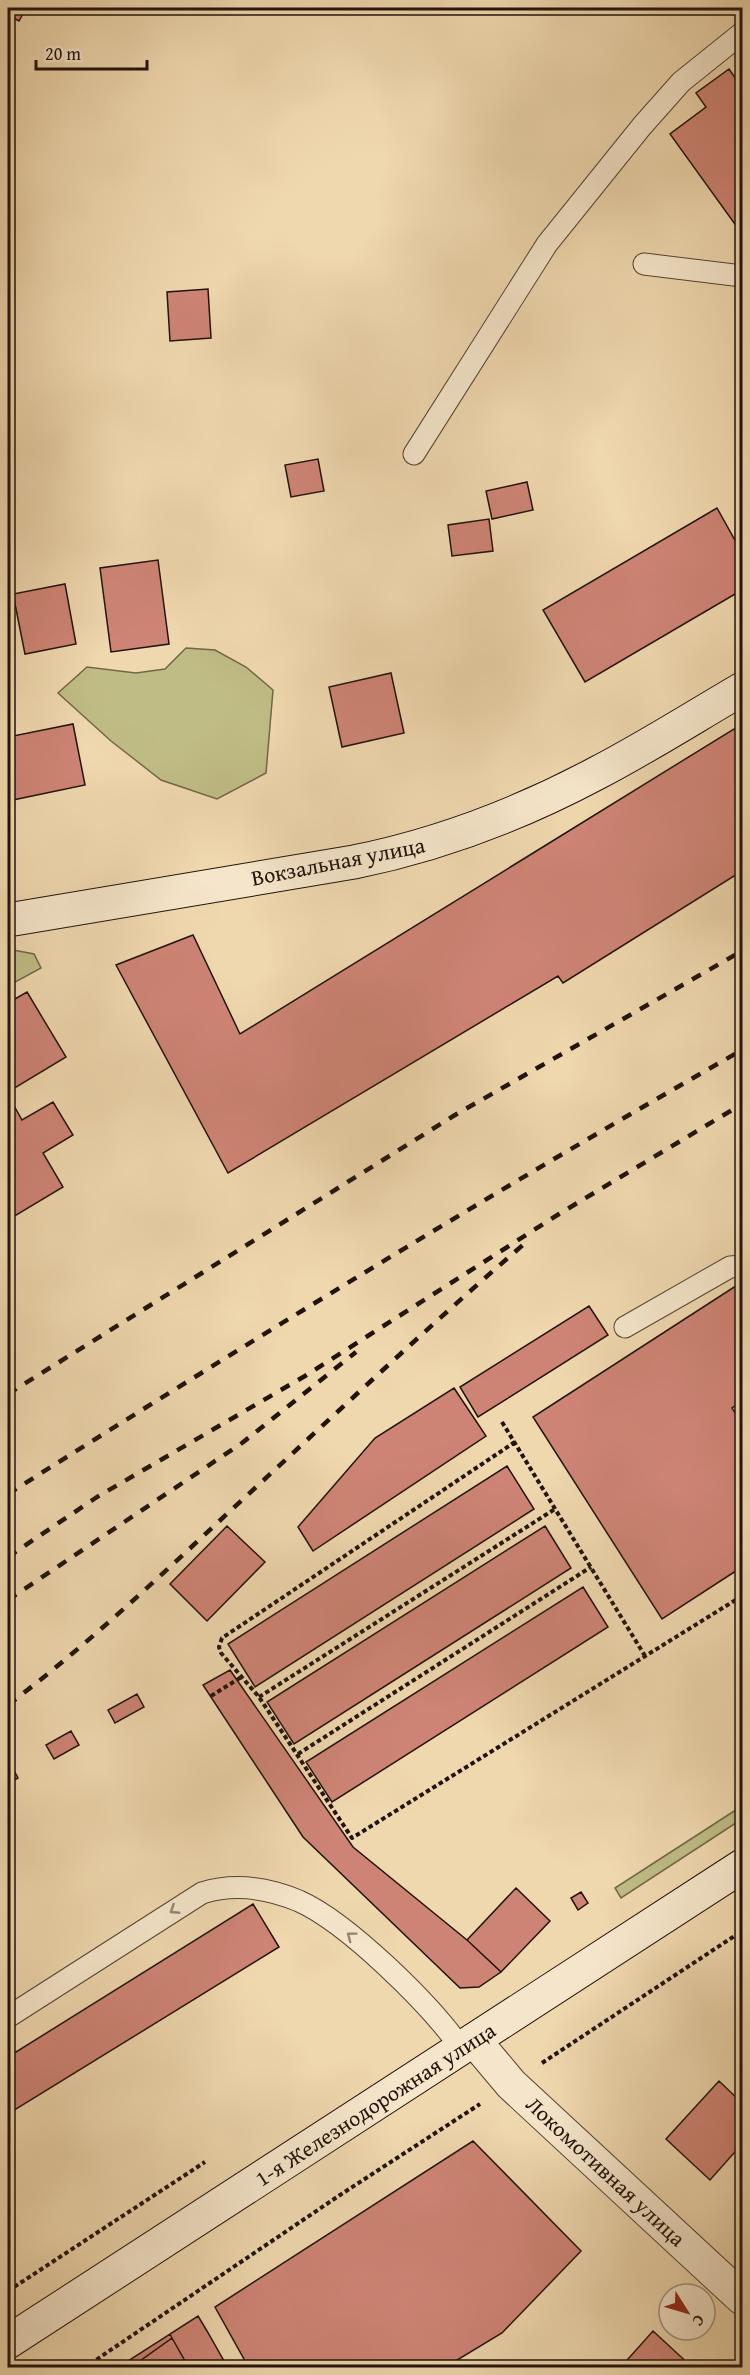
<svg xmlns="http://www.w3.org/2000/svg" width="750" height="2375" font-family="'Gentium Book Plus',serif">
<rect width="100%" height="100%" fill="#efd7ae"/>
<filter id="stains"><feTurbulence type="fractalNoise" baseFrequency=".00333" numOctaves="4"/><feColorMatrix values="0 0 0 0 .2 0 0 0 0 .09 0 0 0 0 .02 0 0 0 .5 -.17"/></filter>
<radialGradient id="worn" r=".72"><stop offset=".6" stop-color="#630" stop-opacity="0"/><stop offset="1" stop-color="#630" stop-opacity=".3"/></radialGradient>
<path fill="#c0bc85" stroke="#706848" stroke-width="1.5" d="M 186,648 L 215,650 L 246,667 L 273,690 L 266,773 L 217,799 L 161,780 L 111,741 L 58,693 L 87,667 L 136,673 L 165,669 Z
M 8,949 L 34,954 L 41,968 L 8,986 Z
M 742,1806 L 742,1819 L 621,1898 L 615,1888 Z"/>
<path fill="#ce8475" stroke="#21130b" stroke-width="1.5" d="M 8,8 L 26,8 L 19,21 L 8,15 Z
M 729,69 L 738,82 L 742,79 L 742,234 L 670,134 L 706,107 L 696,93 Z
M 208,289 L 211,338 L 170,341 L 167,292 Z
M 318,459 L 324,491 L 291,497 L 285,465 Z
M 527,482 L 533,510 L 492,519 L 486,491 Z
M 717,508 L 742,553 L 742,590 L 585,682 L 543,610 Z
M 489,519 L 493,551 L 452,556 L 448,525 Z
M 158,560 L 169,644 L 111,652 L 100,568 Z
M 65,584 L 76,644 L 25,654 L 13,594 Z
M 391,673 L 404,733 L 342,747 L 329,687 Z
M 73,724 L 85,785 L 8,801 L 8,737 Z
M 742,724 L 742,871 L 563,983 L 558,976 L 228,1173 L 116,965 L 193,935 L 240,1034 Z
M 27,992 L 66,1057 L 8,1092 L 8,1003 Z
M 8,1095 L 22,1120 L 53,1102 L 73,1135 L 43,1153 L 63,1187 L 8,1220 Z
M 742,1282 L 742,1401 L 732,1408 L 742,1424 L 742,1567 L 662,1619 L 533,1417 Z
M 589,1306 L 608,1335 L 478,1417 L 460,1387 Z
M 454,1388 L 486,1436 L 313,1551 L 298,1527 L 375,1438 Z
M 507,1466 L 534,1509 L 255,1687 L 228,1644 Z
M 227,1526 L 265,1562 L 207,1621 L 170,1584 Z
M 545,1526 L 571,1568 L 294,1744 L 267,1702 Z
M 583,1587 L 608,1627 L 332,1802 L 306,1762 Z
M 230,1670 L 353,1847 L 467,1940 L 501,1972 L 479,1987 L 460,1988 L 303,1837 L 203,1685 Z
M 137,1694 L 144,1707 L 115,1723 L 108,1710 Z
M 71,1731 L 79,1745 L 54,1759 L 46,1745 Z
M 11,1765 L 18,1778 L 8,1784 L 8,1767 Z
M 516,1888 L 550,1921 L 501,1972 L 467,1940 Z
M 581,1892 L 588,1903 L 578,1910 L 571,1898 Z
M 253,1904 L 279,1947 L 8,2114 L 8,2057 Z
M 719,2081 L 742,2103 L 742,2144 L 710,2180 L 666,2139 Z
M 473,2141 L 581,2251 L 502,2333 L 444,2368 L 249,2368 L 215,2307 Z
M 198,2316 L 207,2331 L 228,2368 L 189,2368 L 172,2338 L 170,2334 Z
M 653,2331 L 693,2368 L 620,2368 Z
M 170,2334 L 172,2338 L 130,2368 L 117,2368 Z
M 172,2338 L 189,2368 L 130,2368 Z"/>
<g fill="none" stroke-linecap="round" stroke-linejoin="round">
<g stroke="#544434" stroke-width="23">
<path id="lane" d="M 644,264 L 742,276
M 414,454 L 547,244 L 642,126 L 681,82 L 742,33
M 625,1327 L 730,1267 L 742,1266
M 8,2017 L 202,1893 C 234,1883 268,1888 299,1901 C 348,1923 430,2004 461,2048"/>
</g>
<g stroke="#544434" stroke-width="35">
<path id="street" d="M 474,2040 L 511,2084 L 742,2298"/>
</g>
<g stroke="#21130b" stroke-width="35">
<path id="secondary" d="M 8,920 L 354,862 C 439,845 520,814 597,773 C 647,747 694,717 742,689
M 8,2342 L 742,1866"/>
</g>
<path stroke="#21130b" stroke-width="4" stroke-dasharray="4.5 3" stroke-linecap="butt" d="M 502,1422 L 645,1656
M 515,1442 L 222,1638 L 219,1647 L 221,1653 L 259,1697 L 352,1838 L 742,1596
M 211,1696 L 243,1676
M 259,1697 L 555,1509
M 298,1754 L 591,1567
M 542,2063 L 742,1931
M 8,2291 L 205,2162
M 84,2368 L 340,2195 L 480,2104"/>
<use href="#lane" stroke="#f5e5ca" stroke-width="21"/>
<use href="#street" stroke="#f5e5ca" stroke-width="33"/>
<use href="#secondary" stroke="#f5e5ca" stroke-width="33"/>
<path stroke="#21130b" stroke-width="4.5" stroke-dasharray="10 10" stroke-linecap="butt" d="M 8,1394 L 455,1115 L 742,951
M 8,1494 C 249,1342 494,1191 742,1050
M 8,1557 L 97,1497 L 305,1376 L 559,1214 L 742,1104
M 8,1600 L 242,1443 L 356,1352
M 8,1705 C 86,1646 157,1579 229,1512 C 327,1422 423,1331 524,1244"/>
</g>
<defs><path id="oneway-chevron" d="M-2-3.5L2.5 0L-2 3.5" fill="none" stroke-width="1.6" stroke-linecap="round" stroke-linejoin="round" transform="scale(1.5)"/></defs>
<g stroke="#968674">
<use href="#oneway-chevron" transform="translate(174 1910) rotate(147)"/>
<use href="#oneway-chevron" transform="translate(351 1936) rotate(-143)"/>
</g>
<g text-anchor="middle" stroke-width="4.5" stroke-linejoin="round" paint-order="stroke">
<g font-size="22" fill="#21130b" stroke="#f5e5ca">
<text transform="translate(338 861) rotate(-11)" y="8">Вокзальная улица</text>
<text transform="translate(375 2104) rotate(-33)" y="8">1-я Железнодорожная улица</text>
<text transform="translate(606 2171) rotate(43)" y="8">Локомотивная улица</text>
</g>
</g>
<rect width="750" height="2375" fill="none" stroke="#efd7ae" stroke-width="30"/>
<rect x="9" y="9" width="732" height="2357" fill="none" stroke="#21130b" stroke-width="3"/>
<rect x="15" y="15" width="720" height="2345" fill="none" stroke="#21130b" stroke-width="1.5"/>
<g transform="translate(687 2312) rotate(127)"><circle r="28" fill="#f5e5ca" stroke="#a0917e" stroke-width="1.5"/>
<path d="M0-4.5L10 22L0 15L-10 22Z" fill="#8f2418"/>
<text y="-9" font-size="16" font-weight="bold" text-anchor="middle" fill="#21130b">С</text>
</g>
<path d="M36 60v9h111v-9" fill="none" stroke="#21130b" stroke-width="3"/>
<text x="45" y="60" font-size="18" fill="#21130b" stroke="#f5e5ca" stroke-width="4.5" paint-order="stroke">20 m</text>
<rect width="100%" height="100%" filter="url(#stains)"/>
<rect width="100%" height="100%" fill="url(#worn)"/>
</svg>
